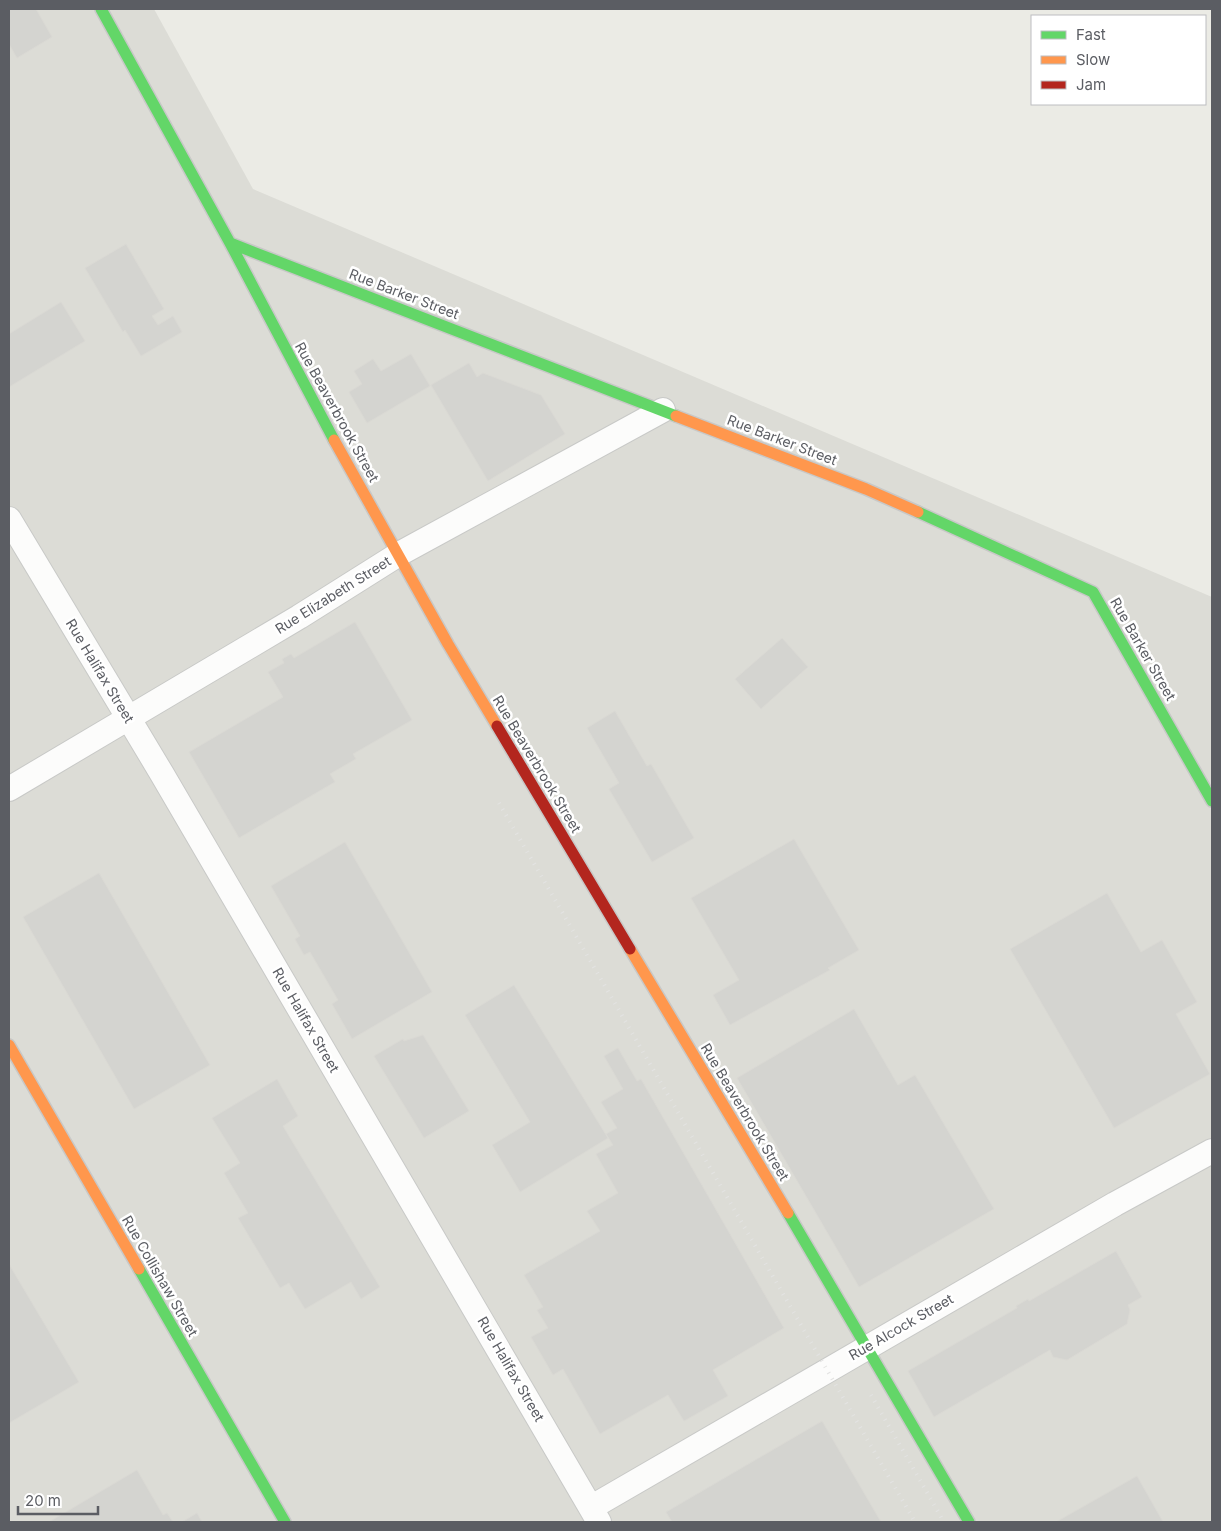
<svg xmlns="http://www.w3.org/2000/svg" width="1221" height="1531" font-family="Inter,sans-serif">
<rect width="100%" height="100%" fill="#ebebe5"/>
<path fill="#dcdcd6" d="M 9,9 L 154,9 L 253,189 L 1212,597 L 1212,1522 L 9,1522 Z"/>
<path fill="#d4d4d0" stroke="#dad9d4" d="M 9,9 L 36,9 L 52,37 L 17,58 L 9,44 Z
M 126,244 L 164,309 L 152,316 L 158,325 L 173,316 L 182,332 L 141,356 L 125,330 L 123,332 L 85,268 Z
M 61,302 L 85,341 L 9,387 L 9,334 Z
M 411,354 L 430,386 L 367,423 L 349,392 L 362,384 L 354,371 L 373,359 L 381,371 Z
M 469,363 L 477,377 L 483,373 L 541,395 L 565,434 L 488,481 L 431,385 Z
M 355,622 L 412,720 L 353,754 L 356,759 L 330,774 L 335,782 L 239,838 L 189,752 L 283,697 L 268,672 L 284,663 L 282,659 L 291,654 L 294,658 Z
M 782,638 L 808,667 L 761,709 L 735,679 Z
M 615,711 L 647,766 L 651,764 L 694,838 L 652,862 L 609,789 L 619,783 L 587,728 Z
M 794,839 L 859,950 L 828,968 L 830,970 L 730,1025 L 713,995 L 739,980 L 691,898 Z
M 345,842 L 432,992 L 352,1039 L 332,1004 L 338,1000 L 310,952 L 304,955 L 295,939 L 300,936 L 271,886 Z
M 99,873 L 210,1065 L 134,1109 L 23,917 Z
M 1107,893 L 1141,952 L 1162,940 L 1197,1002 L 1176,1014 L 1210,1074 L 1114,1128 L 1010,949 Z
M 514,985 L 608,1138 L 520,1192 L 492,1145 L 530,1122 L 465,1015 Z
M 854,1009 L 898,1085 L 915,1075 L 994,1209 L 859,1287 L 737,1078 Z
M 423,1035 L 469,1111 L 424,1138 L 374,1056 L 403,1039 L 404,1041 Z
M 618,1048 L 637,1081 L 641,1079 L 784,1328 L 713,1370 L 728,1396 L 684,1421 L 668,1395 L 600,1434 L 563,1369 L 553,1375 L 531,1337 L 548,1328 L 537,1310 L 543,1307 L 524,1275 L 600,1231 L 587,1211 L 618,1193 L 596,1154 L 613,1145 L 606,1134 L 617,1128 L 601,1102 L 623,1089 L 604,1056 Z
M 277,1079 L 298,1116 L 283,1126 L 380,1287 L 361,1299 L 351,1282 L 305,1309 L 289,1283 L 280,1288 L 238,1218 L 248,1213 L 224,1173 L 240,1163 L 212,1118 Z
M 1116,1251 L 1142,1297 L 1128,1305 L 1130,1310 L 1127,1324 L 1067,1360 L 1053,1357 L 1050,1350 L 934,1417 L 908,1371 L 1017,1308 L 1016,1306 L 1028,1299 L 1029,1301 Z
M 9,1264 L 79,1382 L 9,1423 Z
M 822,1421 L 881,1522 L 672,1522 L 666,1512 Z
M 137,1470 L 163,1515 L 167,1513 L 173,1522 L 49,1522 Z
M 1137,1476 L 1163,1522 L 1056,1522 Z
M 197,1513 L 202,1522 L 182,1522 Z"/>
<g fill="none" stroke-linecap="round" stroke-linejoin="round">
<g stroke="#c8c9c7" stroke-width="26">
<path id="street" d="M 9,519 L 162,774 L 599,1522
M 9,789 L 299,617 L 399,554 L 663,410
M 592,1507 L 1115,1204 L 1212,1151"/>
</g>
<g stroke="#c8c8c7" stroke-width="14">
<path id="fast" d="M 101,9 L 230,243 L 334,440
M 230,243 L 676,416
M 918,512 L 1093,592 L 1212,801
M 788,1213 L 969,1522
M 139,1269 L 285,1522"/>
</g>
<g stroke="#c8c8c7" stroke-width="14">
<path id="slow" d="M 676,416 L 866,489 L 918,512
M 334,440 L 448,644 L 497,726
M 630,949 L 788,1213
M 9,1045 L 139,1269"/>
</g>
<g stroke="#c8c8c7" stroke-width="14">
<path id="jam" d="M 497,726 L 630,949"/>
</g>
<use href="#street" stroke="#fcfcfb" stroke-width="24"/>
<use href="#fast" stroke="#63d668" stroke-width="11"/>
<use href="#slow" stroke="#ff974d" stroke-width="11"/>
<use href="#jam" stroke="#b3261e" stroke-width="11"/>
<path stroke="#e3e3e2" stroke-width="4" stroke-dasharray="1 6" stroke-linecap="butt" d="M 499,803 L 915,1522
M 871,1395 L 944,1522"/>
</g>
<g text-anchor="middle" stroke-width="5" stroke-linejoin="round" paint-order="stroke">
<g font-size="14" fill="#5b5d63" stroke="#fff">
<text transform="translate(404 294) rotate(21)" y="5">Rue Barker Street</text>
<text transform="translate(337 412) rotate(61)" y="5">Rue Beaverbrook Street</text>
<text transform="translate(782 440) rotate(21)" y="5">Rue Barker Street</text>
<text transform="translate(333 595) rotate(-32)" y="5">Rue Elizabeth Street</text>
<text transform="translate(1143 649) rotate(60)" y="5">Rue Barker Street</text>
<text transform="translate(100 671) rotate(59)" y="5">Rue Halifax Street</text>
<text transform="translate(537 764) rotate(59)" y="5">Rue Beaverbrook Street</text>
<text transform="translate(306 1020) rotate(60)" y="5">Rue Halifax Street</text>
<text transform="translate(745 1112) rotate(59)" y="5">Rue Beaverbrook Street</text>
<text transform="translate(160 1276) rotate(60)" y="5">Rue Collishaw Street</text>
<text transform="translate(901 1327) rotate(-30)" y="5">Rue Alcock Street</text>
<text transform="translate(511 1369) rotate(60)" y="5">Rue Halifax Street</text>
</g>
</g>
<rect width="1221" height="1531" fill="none" stroke="#5b5d63" stroke-width="20"/>
<rect x="1031" y="15" width="175" height="90" fill="#ffffff" stroke="#bdbec1"/>
<rect x="1041" y="31" width="25" height="8" fill="#63d668" stroke="#bdbec1"/>
<text x="1076" y="40" font-size="15" fill="#5b5d63">Fast</text>
<rect x="1041" y="56" width="25" height="8" fill="#ff974d" stroke="#bdbec1"/>
<text x="1076" y="65" font-size="15" fill="#5b5d63">Slow</text>
<rect x="1041" y="81" width="25" height="8" fill="#b3261e" stroke="#bdbec1"/>
<text x="1076" y="90" font-size="15" fill="#5b5d63">Jam</text>
<path d="M18 1506v8h80v-8" fill="none" stroke="#5b5d63" stroke-width="2.5"/>
<text x="25" y="1506" font-size="15" fill="#5b5d63" stroke="#ffffff" stroke-width="4" paint-order="stroke">20 m</text>
</svg>
